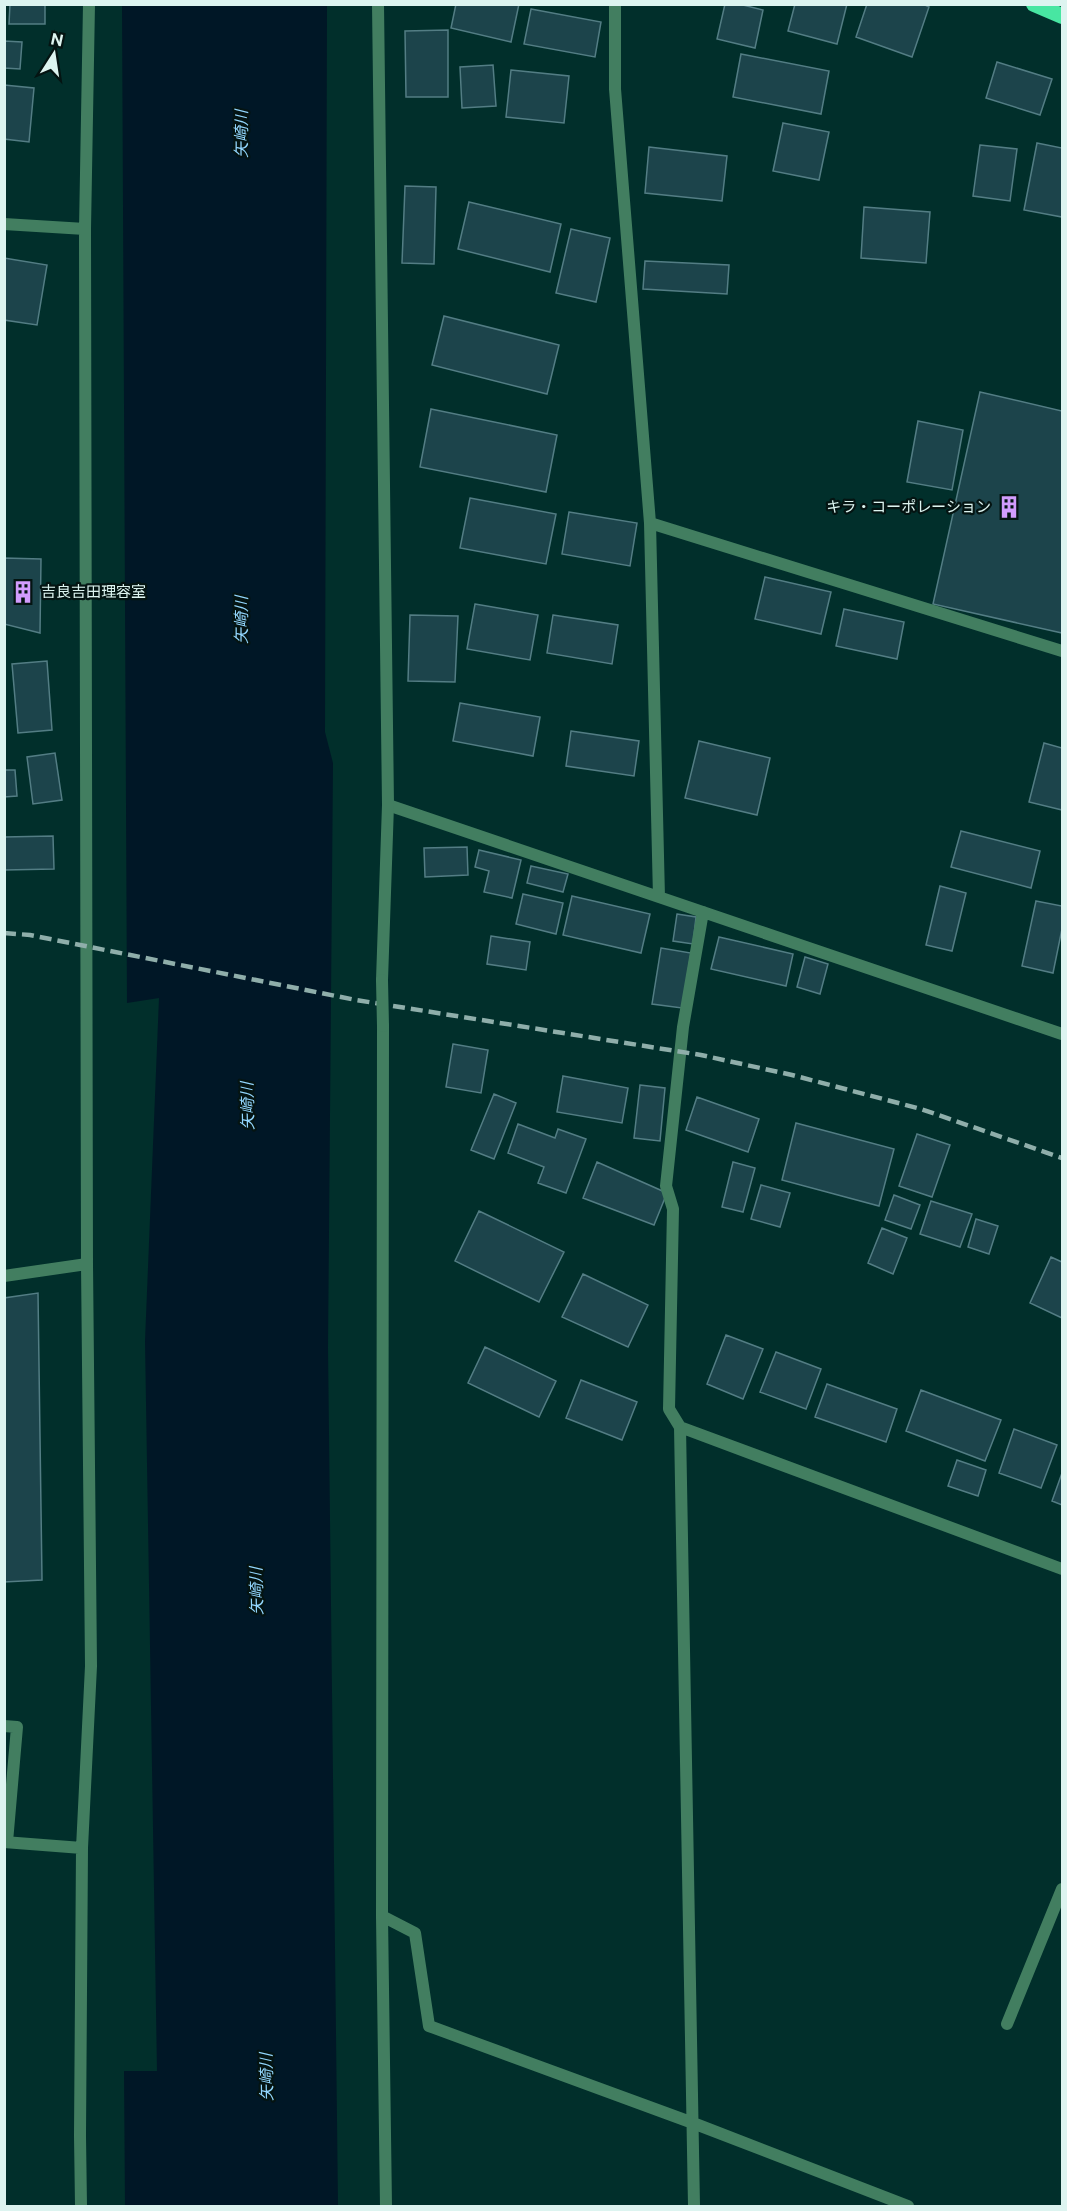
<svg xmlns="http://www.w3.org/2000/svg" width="1067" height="2211" font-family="'Public Sans','Noto Sans JP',sans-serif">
<rect width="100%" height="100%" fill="#012f2b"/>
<path fill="#001726" d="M 122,5 L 327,5 L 325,732 L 333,763 L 328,1348 L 338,2206 L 125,2206 L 124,2071 L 157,2071 L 145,1341 L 159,998 L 127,1003 Z"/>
<path fill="#1c444b" stroke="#537d84" stroke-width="1.5" d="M 10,4 L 45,4 L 45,24 L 9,24 Z
M 456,4 L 519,4 L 511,42 L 451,28 Z
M 725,4 L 739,4 L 763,10 L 755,48 L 717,39 Z
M 795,4 L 847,4 L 837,44 L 788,31 Z
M 867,4 L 923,4 L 929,7 L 912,57 L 856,37 Z
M 531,9 L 601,22 L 595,57 L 524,44 Z
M 448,30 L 448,97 L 406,97 L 405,31 Z
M 4,41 L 22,42 L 20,69 L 4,68 Z
M 741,54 L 829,71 L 821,114 L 733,97 Z
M 997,62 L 1052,79 L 1040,115 L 986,98 Z
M 493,65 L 496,106 L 462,108 L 460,67 Z
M 511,70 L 569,76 L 564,123 L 506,117 Z
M 4,85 L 34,88 L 29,142 L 4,139 Z
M 783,123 L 829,132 L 819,180 L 773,171 Z
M 1037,143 L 1062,148 L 1062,217 L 1024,210 Z
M 980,145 L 1017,149 L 1010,201 L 973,196 Z
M 649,147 L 727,156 L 722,201 L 645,193 Z
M 405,186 L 436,187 L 434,264 L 402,263 Z
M 469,202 L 561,224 L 550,272 L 458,249 Z
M 864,207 L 930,212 L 926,263 L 861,258 Z
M 571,229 L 610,238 L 596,302 L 556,293 Z
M 4,258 L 47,265 L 37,325 L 4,320 Z
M 645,261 L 729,265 L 727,294 L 643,289 Z
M 444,316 L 559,345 L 547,394 L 432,365 Z
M 980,392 L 1062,411 L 1062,633 L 933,604 Z
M 431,409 L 557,435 L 546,492 L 420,467 Z
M 918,421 L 963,430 L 952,490 L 907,482 Z
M 470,498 L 556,514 L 546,564 L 460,548 Z
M 569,512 L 637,523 L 630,566 L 562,554 Z
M 4,558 L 41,559 L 40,633 L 4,624 Z
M 765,577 L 831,592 L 821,634 L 755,619 Z
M 475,604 L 538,615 L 530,660 L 467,649 Z
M 844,609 L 904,622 L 897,659 L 836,646 Z
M 410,615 L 458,616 L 455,682 L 408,681 Z
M 553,615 L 618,625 L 612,664 L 547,653 Z
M 47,661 L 52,730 L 18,733 L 12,664 Z
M 460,703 L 540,717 L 533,756 L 453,741 Z
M 571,731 L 639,741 L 634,776 L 566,766 Z
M 699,741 L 770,758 L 757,815 L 685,798 Z
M 1044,743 L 1062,748 L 1062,810 L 1029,802 Z
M 55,753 L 62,800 L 33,804 L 27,757 Z
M 4,770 L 15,770 L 17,796 L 4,797 Z
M 961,831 L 1040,851 L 1031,888 L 951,867 Z
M 53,836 L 54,869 L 4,870 L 4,837 Z
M 467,847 L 468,875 L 425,877 L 424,848 Z
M 479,850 L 521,860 L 512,898 L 484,892 L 489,871 L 475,867 Z
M 531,866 L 568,874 L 563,892 L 527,883 Z
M 940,886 L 966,893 L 952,951 L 926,945 Z
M 523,894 L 563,903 L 556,934 L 516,924 Z
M 572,896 L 650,914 L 641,953 L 563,935 Z
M 1036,901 L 1062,906 L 1062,929 L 1053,973 L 1022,966 Z
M 677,914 L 696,917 L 693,944 L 673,941 Z
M 491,936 L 530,942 L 526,970 L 487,964 Z
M 719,937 L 793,954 L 786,986 L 711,969 Z
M 661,948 L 691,953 L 682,1008 L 652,1004 Z
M 805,957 L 828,964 L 820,994 L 797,987 Z
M 453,1044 L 488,1050 L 481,1093 L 446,1087 Z
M 563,1076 L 628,1088 L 622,1123 L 557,1112 Z
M 640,1085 L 665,1088 L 660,1141 L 634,1138 Z
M 494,1094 L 516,1103 L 494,1159 L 471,1150 Z
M 697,1097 L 759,1119 L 748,1152 L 686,1130 Z
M 796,1123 L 894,1149 L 879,1206 L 782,1180 Z
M 518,1124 L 555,1138 L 558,1129 L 586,1139 L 566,1193 L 538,1183 L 544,1167 L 508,1153 Z
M 917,1134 L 950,1145 L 932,1197 L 899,1186 Z
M 597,1162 L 667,1193 L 654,1225 L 583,1198 Z
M 733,1162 L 755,1168 L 743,1212 L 722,1207 Z
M 761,1185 L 790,1193 L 780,1227 L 751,1219 Z
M 894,1195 L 920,1205 L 911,1229 L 885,1220 Z
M 931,1201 L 972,1214 L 960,1247 L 920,1234 Z
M 479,1211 L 564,1252 L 539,1302 L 455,1261 Z
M 976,1219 L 998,1226 L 989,1254 L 968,1247 Z
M 882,1228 L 907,1238 L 893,1274 L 868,1263 Z
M 1051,1257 L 1062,1262 L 1062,1318 L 1030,1303 Z
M 583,1274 L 648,1305 L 628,1347 L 562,1317 Z
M 38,1293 L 42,1580 L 4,1582 L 4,1298 Z
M 726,1335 L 763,1349 L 743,1399 L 707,1384 Z
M 485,1347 L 556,1381 L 539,1417 L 468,1383 Z
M 776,1352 L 821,1369 L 806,1409 L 760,1392 Z
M 581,1380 L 637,1402 L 622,1440 L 566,1418 Z
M 827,1384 L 897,1409 L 886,1442 L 815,1417 Z
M 921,1390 L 1001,1420 L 985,1461 L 906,1431 Z
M 1014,1429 L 1057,1445 L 1041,1488 L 999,1473 Z
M 957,1460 L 986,1470 L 978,1496 L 948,1486 Z
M 1062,1473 L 1062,1505 L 1052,1501 Z"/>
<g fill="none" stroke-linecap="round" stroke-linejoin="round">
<path stroke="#427e60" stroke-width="12" d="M 615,4 L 615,89 L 650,523 L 659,897
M 4,224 L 85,229
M 650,523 L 1062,651
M 388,805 L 1062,1034
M 4,1276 L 87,1264
M 680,1427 L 1062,1569
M 4,1726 L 17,1727 L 7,1842
M 4,1842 L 82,1848
M 382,1916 L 415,1933 L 429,2026 L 693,2123 L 908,2206
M 1007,2024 L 1062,1889
M 81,2206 L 80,2136 L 82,1848 L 91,1666 L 87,1264 L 85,229 L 89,4
M 694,2206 L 680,1427 L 669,1409 L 673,1209 L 666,1186 L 683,1027 L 703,912"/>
<path stroke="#427e60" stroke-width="12" d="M 378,4 L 388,805 L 382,980
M 383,1026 L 382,1916 L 386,2206"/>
<path stroke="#48e6a2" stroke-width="16" d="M 1034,4 L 1062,16"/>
<path stroke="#8faeaa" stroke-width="4.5" stroke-dasharray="12 6" stroke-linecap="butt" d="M 4,933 L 30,935 L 356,1000 L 701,1055 L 792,1075 L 921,1109 L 1062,1158"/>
<path stroke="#427e60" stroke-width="12" d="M 382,980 L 383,1026"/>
</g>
<defs>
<g id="building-bare" transform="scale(1.8)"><path d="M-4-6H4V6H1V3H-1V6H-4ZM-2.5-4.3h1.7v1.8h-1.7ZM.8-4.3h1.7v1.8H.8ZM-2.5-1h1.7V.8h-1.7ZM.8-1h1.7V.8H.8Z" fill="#d29cfd" stroke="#041412" stroke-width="2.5" paint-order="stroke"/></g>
</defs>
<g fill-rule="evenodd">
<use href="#building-bare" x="1009" y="507"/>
<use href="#building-bare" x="23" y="592"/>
</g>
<g text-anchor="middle" stroke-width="4.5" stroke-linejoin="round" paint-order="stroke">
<g font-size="15" fill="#ddf4f0" stroke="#041412" text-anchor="end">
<text x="991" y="512">キラ・コーポレーション</text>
<text x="41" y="597" text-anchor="start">吉良吉田理容室</text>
</g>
<g font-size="16" font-style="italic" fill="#93d7fe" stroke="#041412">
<text transform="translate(241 134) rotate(-90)" y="6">矢崎川</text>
<text transform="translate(241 620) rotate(-90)" y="6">矢崎川</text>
<text transform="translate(247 1106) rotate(-91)" y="6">矢崎川</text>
<text transform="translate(256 1591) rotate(-91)" y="6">矢崎川</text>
<text transform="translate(266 2077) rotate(-91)" y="6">矢崎川</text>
</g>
</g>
<rect width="1067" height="2211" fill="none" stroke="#ddf4f0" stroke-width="12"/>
<g transform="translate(54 54) rotate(12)" stroke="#041412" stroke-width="4.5" paint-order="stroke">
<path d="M0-4.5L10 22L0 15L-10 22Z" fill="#ddf4f0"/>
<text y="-9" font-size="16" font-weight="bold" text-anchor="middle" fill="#ddf4f0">N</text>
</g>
</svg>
